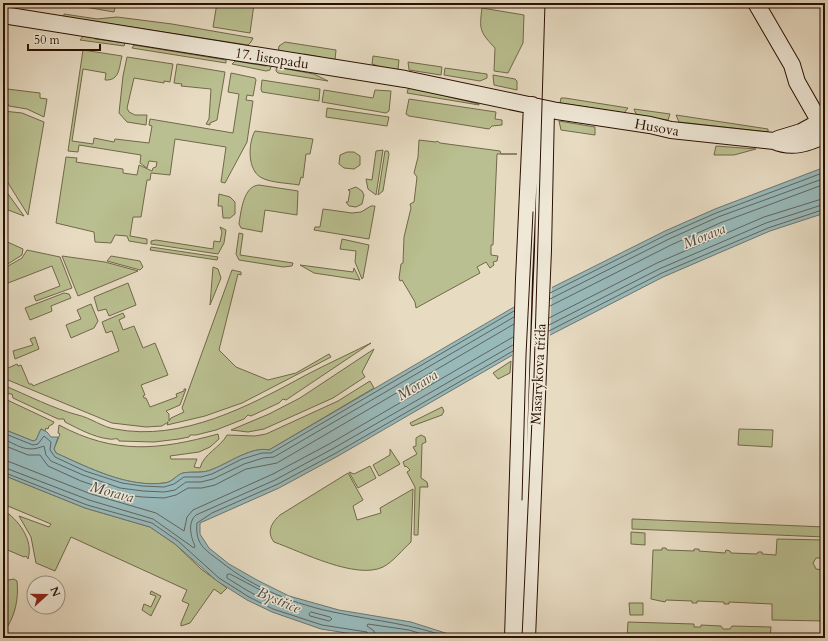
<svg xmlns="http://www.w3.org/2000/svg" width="828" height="641" font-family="Cardo,serif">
<rect width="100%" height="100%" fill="#e7dbc2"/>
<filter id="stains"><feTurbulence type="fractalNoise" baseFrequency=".005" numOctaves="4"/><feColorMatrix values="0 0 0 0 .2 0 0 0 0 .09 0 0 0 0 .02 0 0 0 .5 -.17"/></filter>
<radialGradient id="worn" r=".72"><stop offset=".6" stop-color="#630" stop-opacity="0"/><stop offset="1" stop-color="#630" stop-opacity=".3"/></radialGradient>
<path fill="#b9bf90" stroke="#726849" d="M 62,3 L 116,3 L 114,12 Z
M 217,3 L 254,4 L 250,33 L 213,27 Z
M 482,8 L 524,15 L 523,43 L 508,73 L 494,71 L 495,48 C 480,32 479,30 482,8 Z
M 64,14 L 97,19 L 117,17 L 172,24 L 253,38 L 251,42 L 248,45 L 92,21 L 88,23 L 63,20 Z
M 84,35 L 93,36 L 95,39 L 125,43 L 124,46 L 80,40 Z
M 285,42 L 336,50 L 335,60 L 324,60 L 321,57 L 304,54 L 300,57 L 278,54 L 279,46 Z
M 134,45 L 226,60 L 226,63 L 132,48 Z
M 83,50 L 122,56 C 119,67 120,81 105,80 L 106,73 L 83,69 L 72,141 L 93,144 L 94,138 L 114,142 L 115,139 L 149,143 L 152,126 L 149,125 L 150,119 L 233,133 L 239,94 L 228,92 L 231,73 L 255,78 L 256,80 L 253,96 L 247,95 L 246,100 L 253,101 L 247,142 L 225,183 L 221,182 L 226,147 L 175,139 L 170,175 L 151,173 L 150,180 L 147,180 L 141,217 L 133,217 L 130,236 L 147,239 L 147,244 L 129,241 L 127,236 L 115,235 L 111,243 L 95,242 L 94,232 L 56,223 L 66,157 L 77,158 L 76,162 L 123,169 L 123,173 L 137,175 L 139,165 L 152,171 L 153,168 L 156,167 L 157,162 L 149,161 L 147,168 L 140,163 L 141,155 L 79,145 L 78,152 L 68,151 Z
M 373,56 L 399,60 L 398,69 L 394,71 L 372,64 Z
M 127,57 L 173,64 L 170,82 L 164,81 L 164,83 L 134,78 L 127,108 L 129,112 L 135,115 L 147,115 L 146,125 L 127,122 L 119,113 L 123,76 Z
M 235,61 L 266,66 L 267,63 L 272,63 L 270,70 L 266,71 L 232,64 Z
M 408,62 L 442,67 L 441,75 L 409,70 Z
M 177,64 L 225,72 L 217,120 L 210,123 L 210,125 L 206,124 L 209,119 L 211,89 L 181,86 L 182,84 L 174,83 Z
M 277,64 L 280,65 L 281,68 L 314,74 L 328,81 L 278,73 L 276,71 Z
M 445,68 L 487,74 L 487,78 L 480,81 L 444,75 Z
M 493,75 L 515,79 L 517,81 L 517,90 L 494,85 Z
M 262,80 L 320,89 L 319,101 L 262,92 L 261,89 Z
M 412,88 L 479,104 L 479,105 L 407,93 L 408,89 Z
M 7,89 L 40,93 L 40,98 L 47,99 L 44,117 L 27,109 L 9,106 L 6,100 Z
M 324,90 L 373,98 L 375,90 L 391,91 L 389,111 L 386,113 L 322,102 Z
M 561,98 L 565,98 L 628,108 L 624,113 L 560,103 Z
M 409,99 L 496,112 L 495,119 L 502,120 L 502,125 L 492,126 L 489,129 L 409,116 L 406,114 Z
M 327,108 L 389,117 L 387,126 L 326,117 Z
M 634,109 L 670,114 L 668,120 L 639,116 L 636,114 Z
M 3,111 L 22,113 L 44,122 L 28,215 L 5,178 L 8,163 L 3,150 Z
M 676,115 L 768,129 L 768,132 L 679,122 Z
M 559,121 L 595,127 L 595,135 L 561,130 Z
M 255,131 L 313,139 L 310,154 L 306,154 L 303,178 L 301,177 L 299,185 C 288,183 272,183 262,178 C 247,171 248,143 255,131 Z
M 419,140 L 436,142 L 437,141 L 440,143 L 500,151 L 501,154 L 517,154 L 497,154 L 493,245 L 491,245 L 491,255 L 498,256 L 497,261 L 493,262 L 494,265 L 490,268 L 486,262 L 477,267 L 480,273 L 416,308 L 415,302 L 402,280 L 400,281 L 399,278 L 401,264 L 403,263 L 404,237 L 411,208 L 410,204 L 414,202 L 417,177 L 414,173 L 418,157 Z
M 716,146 L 756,149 L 734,155 L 714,155 Z
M 383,150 L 376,195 L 368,189 L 366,179 L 372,180 L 376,151 Z
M 385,151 L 388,151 L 389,154 L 383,191 L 378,195 Z
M 347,152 L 354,152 L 360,156 L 360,165 L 354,169 L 344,168 L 339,164 L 340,155 Z
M 259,185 L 298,191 L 297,215 L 265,210 L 262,232 L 241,228 L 239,224 C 241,212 243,186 259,185 Z
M 3,187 L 24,216 L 3,208 Z
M 356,187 L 362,191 L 364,195 L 362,204 L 356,207 L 349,206 L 346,202 L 348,202 L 350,191 L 348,190 Z
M 219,194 L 230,197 L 235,202 L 235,214 L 230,218 L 223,218 L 222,206 L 218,206 Z
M 371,206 L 375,206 L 369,239 L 314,230 L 315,227 L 320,227 L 323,209 L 352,213 L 361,212 Z
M 220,227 L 226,230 L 224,243 L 218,254 L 151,244 L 151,241 L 156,240 L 213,249 L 214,241 L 220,242 L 222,232 Z
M 239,233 L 243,234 L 240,255 L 293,263 L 292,266 L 283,267 L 239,260 L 236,254 Z
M 342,239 L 369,245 L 363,278 L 362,279 L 355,262 L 356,251 L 340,249 Z
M 3,240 L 23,249 L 22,255 L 3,267 Z
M 151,247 L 218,257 L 217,260 L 150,250 Z
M 27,250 L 60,257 L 72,288 L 36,301 L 34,296 L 60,286 L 52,266 L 3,285 L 3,289 L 3,269 L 22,258 Z
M 62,256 L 105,262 L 138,271 L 78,296 Z
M 111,256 L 140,261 L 143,267 L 140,270 L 107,261 Z
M 300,265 L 353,272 L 354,268 L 360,280 L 314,273 Z
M 213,267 L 218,269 L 221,278 L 210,305 Z
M 232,270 L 241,272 L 241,275 L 238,274 L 219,350 L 236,367 L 268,380 L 296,373 L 329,354 L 331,357 L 242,403 L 205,416 L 167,425 L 168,422 L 162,426 L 146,427 L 112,423 L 8,380 L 5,377 L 6,369 L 17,364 L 18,366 L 21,365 L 29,384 L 32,384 L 33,386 L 119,351 L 112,331 L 106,333 L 102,322 L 123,313 L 125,317 L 119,320 L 123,330 L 134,326 L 143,348 L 155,343 L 168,375 L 141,385 L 145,395 L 143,396 L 144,398 L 146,398 L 150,407 L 177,397 L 176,394 L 184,391 L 184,389 L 186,389 L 180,405 L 166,411 L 169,414 L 169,421 L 171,418 L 184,412 L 182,408 Z
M 128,283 L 136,305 L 109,316 L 106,309 L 98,311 L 94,297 Z
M 64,293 L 69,294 L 71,298 L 51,306 L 52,311 L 50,312 L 30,320 L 25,308 Z
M 91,304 L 98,321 L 94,328 L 71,338 L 66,325 L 81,319 L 77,310 Z
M 35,337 L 39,349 L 15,359 L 13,351 L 33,345 L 30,339 Z
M 371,343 L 286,400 L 283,399 L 279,403 L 251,416 L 248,415 L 244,419 L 216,430 L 196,435 L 190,435 L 189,437 L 179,439 L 154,442 L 119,441 L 118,439 C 114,438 113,440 109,439 C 93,437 79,429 65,422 L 64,419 L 58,419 L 13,398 L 12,394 L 3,393 L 3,385 C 27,395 54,409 78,415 C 91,418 102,427 115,429 C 182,442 249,406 306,375 C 327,364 349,354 371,343 Z
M 374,349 L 362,372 L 365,377 L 333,398 L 264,429 L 248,432 L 231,430 L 269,414 L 300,398 Z
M 511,361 L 510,373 L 498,379 L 493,373 Z
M 370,381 L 374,388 L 269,450 C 252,446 229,463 213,469 C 203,474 193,471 183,473 C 176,475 173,482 164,483 C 128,488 89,468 56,453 L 54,449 L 60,434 L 58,433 L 59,425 C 115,455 159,450 218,434 L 219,439 L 210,447 L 199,452 L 170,456 L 171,459 L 197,459 L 194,467 L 200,468 C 204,453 220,448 227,435 L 255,436 L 266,434 L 338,401 Z
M 3,398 L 54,422 L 53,424 L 49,426 L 48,429 L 46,428 L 45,431 L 41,429 L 36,440 L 33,441 L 3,429 Z
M 442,407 L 444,411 L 442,415 L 412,426 L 410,423 Z
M 739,429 L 773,430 L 772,447 L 738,445 Z
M 421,435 L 425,437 L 426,442 L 422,444 L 421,478 L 427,482 L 428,487 L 420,487 L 418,535 L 414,535 L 415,487 L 407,472 L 410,470 L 406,466 L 405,467 L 403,462 L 417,454 L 413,447 L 416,446 L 416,438 Z
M 390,449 L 400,464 L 379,476 L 373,465 L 390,455 Z
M 370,466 L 376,478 L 358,488 L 349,472 L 354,474 Z
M 348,473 L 363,500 L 353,506 L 357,520 L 381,513 L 380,508 L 413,489 L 411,542 C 403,549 393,562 383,567 C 356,580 302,552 274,542 C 266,532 272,522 280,515 Z
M 3,475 L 85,508 L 150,527 L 175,544 L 201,569 L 227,588 L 221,594 L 214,589 L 190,623 L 181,626 L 181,623 L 189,604 L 182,601 L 187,590 L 71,537 L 55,571 L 36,563 L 31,537 L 19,516 L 49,527 L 51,524 L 3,504 Z
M 3,510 C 18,519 34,540 28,559 L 26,556 L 24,557 L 3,548 Z
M 632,519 L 825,527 L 825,537 L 632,529 Z
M 631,532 L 645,533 L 645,545 L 631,544 Z
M 777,539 L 825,540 L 824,558 L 816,558 L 813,563 L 816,569 L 823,570 L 820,609 L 825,610 L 825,621 L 772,620 L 772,604 L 729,602 L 729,604 L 724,604 L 724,602 L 697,601 L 697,603 L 692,603 L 692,601 L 666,600 L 665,602 L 651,599 L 653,550 L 662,550 L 662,548 L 666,548 L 667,550 L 694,551 L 694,549 L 699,549 L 699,551 L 725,553 L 726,550 L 730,551 L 731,553 L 757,554 L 758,552 L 762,552 L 762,554 L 776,555 Z
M 14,579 L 17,581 C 19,599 15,617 4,632 L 3,581 Z
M 151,591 L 161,596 L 151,616 L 142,610 L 144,604 L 151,607 L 156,596 L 150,594 Z
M 629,603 L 643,603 L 643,615 L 630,615 Z
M 628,622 L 694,624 L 694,627 L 701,627 L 701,625 L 721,626 L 723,629 L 730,629 L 732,626 L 771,627 L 770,638 L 627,638 Z"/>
<path fill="#98b9ba" stroke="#6c7570" d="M 825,167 L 825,213 L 770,231 L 663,277 L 523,349 L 338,456 L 279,488 L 200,523 L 200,534 L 209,548 L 229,564 L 257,580 L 289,596 L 339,610 L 411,622 L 461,638 L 378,638 L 321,629 L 272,612 L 247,600 L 217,581 L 175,544 L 150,527 L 85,508 L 3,475 L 3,429 L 33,441 L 36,440 L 41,429 L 47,432 L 51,437 L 58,437 L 54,449 L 56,453 C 89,468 128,488 165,483 C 173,482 176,475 183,473 C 193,471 203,474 213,469 C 229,463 252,446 269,450 L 521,303 L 665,231 L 715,209 Z"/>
<path fill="#e7dbc2" d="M 552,286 L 550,337 L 512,359 L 514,305 Z"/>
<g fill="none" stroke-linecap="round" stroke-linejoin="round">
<path stroke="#61645e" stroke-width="1" d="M 550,293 L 666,235 L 716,213 L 825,172
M 550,299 L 669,239 L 718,217 L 825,178
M 550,306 L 671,245 L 720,223 L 825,184
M 549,318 L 657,263 L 764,217 L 825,198
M 549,325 L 659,269 L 766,223 L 825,204
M 549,331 L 662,273 L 768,228 L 825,209
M 3,433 L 33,445 L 38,444 L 44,436 L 51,442 L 50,450 L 55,457 L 85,471 L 122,483 L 142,486 L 164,487 L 174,484 L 184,477 L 201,477 L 212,474 L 242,459 L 262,453 L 271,453 L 514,311
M 3,439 C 20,446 26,453 44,446 L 46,455 L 51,461 L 83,475 L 120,488 L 143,491 L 164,492 L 175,490 L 186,482 L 201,482 L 213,479 L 244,464 L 263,458 L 274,457 L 514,317
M 3,445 L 28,455 L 40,455 L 48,466 L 81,481 L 119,494 L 142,497 L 164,498 L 176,495 L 188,488 L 202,488 L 215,485 L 246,469 L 277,463 L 514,324
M 3,461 L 10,462 L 91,494 L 156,513 L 184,531 L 187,517 L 193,510 L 273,474 L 331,443 L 513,337
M 3,467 L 89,500 L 153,519 L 194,548 L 195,546 C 191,537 187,523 196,515 L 275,480 L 334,448 L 513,345
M 3,472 L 87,505 L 152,523 L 178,541 L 219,578 L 249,597 L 273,609 L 322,625 L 367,632 L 371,638
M 230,574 L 283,602 L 284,605 C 273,608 237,584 227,578 L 227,575 Z
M 311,612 L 330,617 L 332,619 L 329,621 L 310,616 L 309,614 Z
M 376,638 L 374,631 L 367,626 L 368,624 L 409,630 L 435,638
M 450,638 C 413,624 376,621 338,613 C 296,605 253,588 220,561 C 204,549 195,544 197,523 L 212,513 L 278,484 L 336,453 L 513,351"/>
<g stroke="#2a1002" stroke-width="18">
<path id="secondary" d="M 756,3 L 792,65 L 797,82 L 825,131
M 3,15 L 405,79 L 557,111 L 650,125 L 671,130 L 774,141 C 792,149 809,143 825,135
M 778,139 L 801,132 L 825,119
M 513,638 L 524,279 L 532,105
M 527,638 L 543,250 L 546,109"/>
</g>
<use href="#secondary" stroke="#efe8d7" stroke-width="16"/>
<path stroke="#2a1002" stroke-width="1" d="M 522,500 L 526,355 L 533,212
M 522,638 L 534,376 L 545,3"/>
</g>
<g text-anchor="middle" stroke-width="3" stroke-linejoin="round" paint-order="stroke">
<g font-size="14" fill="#2a1002" stroke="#efe8d7">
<text transform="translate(272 58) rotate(9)" y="5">17. listopadu</text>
<text transform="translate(657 127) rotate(10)" y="5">Husova</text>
<text transform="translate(538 374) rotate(-87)" y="5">Masarykova třída</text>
</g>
<g font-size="15" font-style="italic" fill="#504b42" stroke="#efe8d7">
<text transform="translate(704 236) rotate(-22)" y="5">Morava</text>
<text transform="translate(417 385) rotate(-32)" y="5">Morava</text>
<text transform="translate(112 492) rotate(15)" y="5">Morava</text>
<text transform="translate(279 600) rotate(23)" y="5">Bystřice</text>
</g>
</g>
<rect width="828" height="641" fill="none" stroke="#e7dbc2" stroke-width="16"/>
<rect x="4" y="4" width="820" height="633" fill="none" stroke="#2a1002" stroke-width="2"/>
<rect x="8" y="8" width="812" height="625" fill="none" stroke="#2a1002"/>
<g transform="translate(46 595) rotate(69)"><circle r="19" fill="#efe8d7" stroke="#a09282"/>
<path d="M0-3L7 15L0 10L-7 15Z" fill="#8f2418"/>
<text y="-6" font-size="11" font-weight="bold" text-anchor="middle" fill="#2a1002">N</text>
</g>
<path d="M28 44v6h72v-6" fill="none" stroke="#2a1002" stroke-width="2"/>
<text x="34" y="44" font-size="12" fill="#2a1002" stroke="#efe8d7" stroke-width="3" paint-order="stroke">50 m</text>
<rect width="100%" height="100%" filter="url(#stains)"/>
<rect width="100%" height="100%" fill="url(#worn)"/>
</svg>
